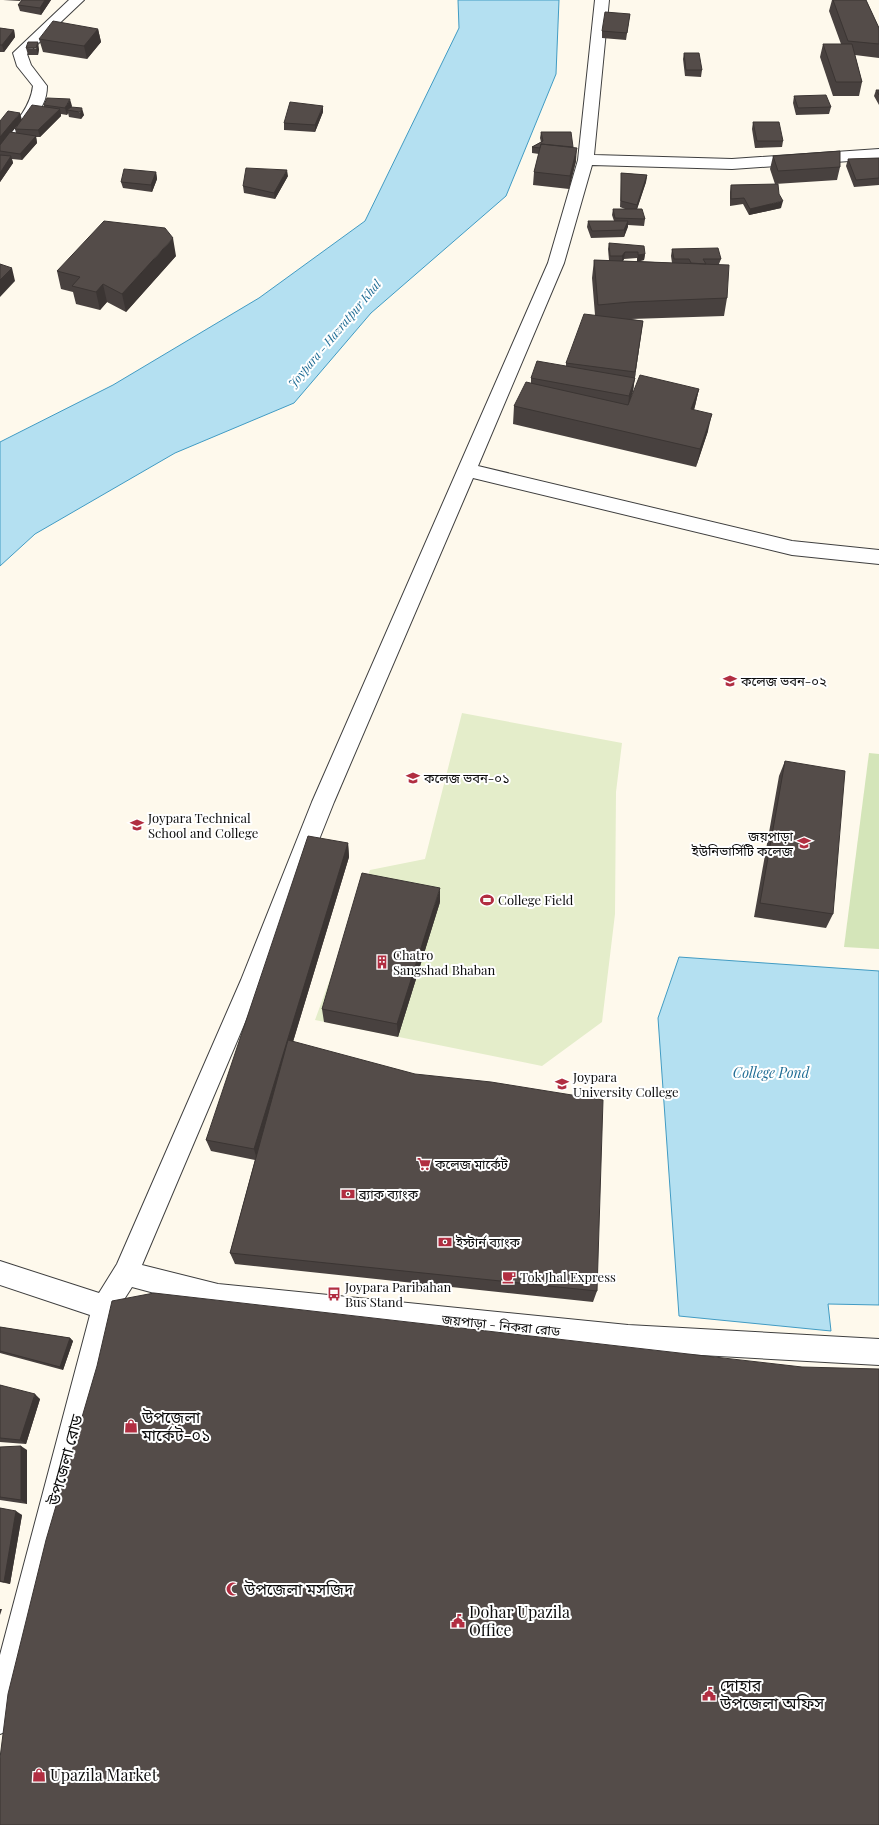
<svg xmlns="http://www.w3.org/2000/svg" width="879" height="1825" font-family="'Playfair Display','Noto Sans Bengali',serif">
<rect width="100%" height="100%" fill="#fef9ec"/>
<path fill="#d4e5b9" d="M 869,753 L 879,754 L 879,949 L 844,947 Z"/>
<path fill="#e4edca" d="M 462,713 L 622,743 L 616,792 L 615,914 L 602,1022 L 542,1066 L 315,1020 L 370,870 L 425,859 Z"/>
<path fill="#b4e0f1" stroke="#419bc3" d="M 458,0 L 559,0 L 556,74 L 506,196 L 371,313 L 294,403 L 175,453 L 35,534 L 0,566 L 0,442 L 113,385 L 259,298 L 365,221 L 459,28 Z
M 679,957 L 879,971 L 879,1305 L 828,1304 L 831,1331 L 679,1316 L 658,1018 Z"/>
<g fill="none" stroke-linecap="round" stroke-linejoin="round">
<g stroke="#3f3f3f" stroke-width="2">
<path id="minor" d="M 69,0 L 84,0 L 27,54 L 31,65 L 47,86 C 47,92 46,98 43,104 C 37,117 13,149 0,153 L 0,139 C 15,123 30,109 33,86 L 17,66 L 13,53 Z
M 595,0 L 609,0 L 594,155 L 732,159 L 879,149 L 879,159 L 732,169 L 592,165 L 564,263 L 478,466 L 792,541 L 879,550 L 879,564 L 792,555 L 473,478 L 334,802 L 263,980 L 142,1265 L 218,1284 L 628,1325 L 879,1339 L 879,1365 L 628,1351 L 218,1310 L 132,1287 L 116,1312 L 17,1698 L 14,1720 L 10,1730 L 0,1734 L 0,1655 L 90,1315 L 0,1285 L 0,1261 L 99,1293 L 117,1264 L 241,980 L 312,802 L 548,263 L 578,160 Z"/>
</g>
<use href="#minor" fill="#fff" fill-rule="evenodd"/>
</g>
<path fill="#48413f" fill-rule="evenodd" d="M 3,0 L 21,0 L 20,1 Z
M 22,0 L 51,0 L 41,15 L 20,11 L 18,5 Z
M 832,0 L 866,0 L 879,28 L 879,58 L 855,55 L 862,82 L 859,96 L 833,96 L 820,57 L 823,44 L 841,44 L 829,11 Z
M 630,14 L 626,40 L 602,38 L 602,31 Z
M 0,28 L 14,30 L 15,37 L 4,52 L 0,52 Z
M 98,29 L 101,42 L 87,59 L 43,52 L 39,39 Z
M 26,48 L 39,49 L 38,55 L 28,55 Z
M 684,53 L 702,70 L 701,77 L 685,76 L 683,59 Z
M 876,90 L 879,90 L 879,105 L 874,96 Z
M 794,96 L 831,107 L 829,114 L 796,115 L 793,103 Z
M 44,105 L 72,106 L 71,107 L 84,115 L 81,119 L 69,117 L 68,113 L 67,115 L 61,114 L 61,116 L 40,137 L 36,137 L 37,143 L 22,160 L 12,159 L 13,163 L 0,182 L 0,121 L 22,120 L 44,107 ZM 20,122 L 15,129 L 16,133 L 12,132 Z
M 323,112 L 315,132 L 284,130 L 284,123 Z
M 753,122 L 783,141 L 782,147 L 755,148 L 752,129 Z
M 541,132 L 573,147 L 576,161 L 569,189 L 533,185 L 534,172 L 539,154 L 532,153 L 532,147 L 541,142 L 540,138 Z
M 773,156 L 840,167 L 837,180 L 775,184 L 770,169 Z
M 879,158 L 879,185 L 854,187 L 846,166 L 848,159 Z
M 156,172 L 157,179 L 152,192 L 123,188 L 121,182 Z
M 621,173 L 647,175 L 646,182 L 637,209 L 645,219 L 644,226 L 628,225 L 624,237 L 591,238 L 587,227 L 588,221 L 614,221 L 612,215 L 613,209 L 625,209 L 620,207 L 621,180 Z
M 288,176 L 275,199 L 244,193 L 243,186 Z
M 731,185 L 781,208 L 749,215 L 743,204 L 730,206 L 730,192 Z
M 609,243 L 645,254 L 644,260 L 638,261 L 672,263 L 671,256 L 672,249 L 721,259 L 719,264 L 727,298 L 724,316 L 631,319 L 643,321 L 633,391 L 629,404 L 699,389 L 695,406 L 694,410 L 708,431 L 696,467 L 513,424 L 514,406 L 531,383 L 531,378 L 566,366 L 566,363 L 595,315 L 592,278 L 594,260 L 609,260 L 608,249 ZM 637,258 L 637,261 L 623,261 L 624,259 Z
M 176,256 L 126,312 L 107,302 L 100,310 L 76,304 L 73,292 L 61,289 L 57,271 Z
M 785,761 L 833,914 L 826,928 L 754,917 L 779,776 Z
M 348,843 L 349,857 L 293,1042 L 597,1291 L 593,1302 L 235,1264 L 230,1253 L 255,1160 L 211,1151 L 206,1140 Z
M 440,902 L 398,1037 L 324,1022 L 322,1009 Z
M 0,1327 L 70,1338 L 73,1341 L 63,1370 L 0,1353 Z
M 0,1385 L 40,1399 L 26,1444 L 0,1442 Z
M 0,1447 L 27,1450 L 27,1504 L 0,1500 Z
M 0,1508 L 22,1515 L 10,1584 L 0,1582 Z"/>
<path fill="#3b3533" d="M 45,0 L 51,0 L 41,15 L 40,8 Z
M 98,29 L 101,42 L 87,59 L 84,46 Z
M 14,30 L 15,37 L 4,52 L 2,45 Z
M 38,42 L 39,49 L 38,55 L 36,48 Z
M 70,99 L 72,106 L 69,111 L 67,110 L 68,113 L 67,115 L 65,108 Z
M 323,106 L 323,112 L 315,132 L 315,125 Z
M 82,108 L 84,115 L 81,119 L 80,112 Z
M 60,109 L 61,116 L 40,137 L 38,130 Z
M 20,113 L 22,120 L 0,146 L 0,137 Z
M 36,136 L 37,143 L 22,160 L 20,154 Z
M 577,148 L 576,161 L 569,189 L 570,176 Z
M 11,156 L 13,163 L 0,182 L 0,173 Z
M 287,170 L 288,176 L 275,199 L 274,193 Z
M 156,172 L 157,179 L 152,192 L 151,185 Z
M 647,175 L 646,182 L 636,212 L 637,205 Z
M 783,201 L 781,208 L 749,215 L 750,209 Z
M 628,221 L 628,227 L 624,237 L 624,230 Z
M 173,238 L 176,256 L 126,312 L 122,294 Z
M 625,252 L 624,259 L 622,263 L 622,256 Z
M 645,254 L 644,260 L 637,262 L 638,255 Z
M 12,268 L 15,281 L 0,297 L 0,280 Z
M 103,284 L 107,302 L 100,310 L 96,292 Z
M 643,321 L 633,391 L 628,408 L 629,396 L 634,381 Z
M 699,389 L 695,406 L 688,427 L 691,409 Z
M 712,414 L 708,431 L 696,467 L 700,449 Z
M 348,843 L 349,857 L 257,1160 L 254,1149 Z
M 440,888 L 440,902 L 398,1037 L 397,1024 Z
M 70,1338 L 73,1341 L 63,1370 L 60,1367 Z
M 35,1394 L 40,1399 L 26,1444 L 20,1440 Z
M 21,1446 L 27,1450 L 27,1504 L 21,1500 Z
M 16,1511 L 22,1515 L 10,1584 L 4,1582 Z
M 0,1609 L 2,1609 L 0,1615 Z"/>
<path fill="#544c49" stroke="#3b3533" d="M 22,0 L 45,0 L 40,8 L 18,5 Z
M 833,0 L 866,0 L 879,28 L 879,44 L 848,41 Z
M 605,12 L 630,14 L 627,33 L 602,31 Z
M 53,21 L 98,29 L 84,46 L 39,39 Z
M 0,28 L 14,30 L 2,45 L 0,45 Z
M 28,42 L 38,42 L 36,48 L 26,48 Z
M 823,44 L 852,44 L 862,82 L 836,82 Z
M 684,53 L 699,53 L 702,70 L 686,70 Z
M 876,90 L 879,90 L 879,95 Z
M 826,95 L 831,107 L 798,108 L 794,96 Z
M 47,98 L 70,99 L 65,108 L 44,105 Z
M 290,102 L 323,106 L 315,125 L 284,123 Z
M 32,105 L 60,109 L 38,130 L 15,129 Z
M 71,107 L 82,108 L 80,112 L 67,110 Z
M 8,111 L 20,113 L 0,137 L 0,121 Z
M 753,122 L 779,122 L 783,141 L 757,141 Z
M 10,132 L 36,136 L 20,154 L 0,151 L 0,145 Z
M 541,132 L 571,132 L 573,147 L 541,144 L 540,148 L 532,147 L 543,141 Z
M 541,144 L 577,148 L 570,176 L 534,172 Z
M 840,151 L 840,167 L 778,171 L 773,156 Z
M 0,155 L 11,156 L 0,173 Z
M 879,158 L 879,178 L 856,180 L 848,159 Z
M 246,168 L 287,170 L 274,193 L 243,186 Z
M 124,169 L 156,172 L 151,185 L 121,182 Z
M 621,173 L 647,175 L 637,205 L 621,201 Z
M 778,184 L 779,194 L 783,201 L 750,209 L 744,198 L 731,199 L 731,185 Z
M 613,209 L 642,209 L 645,219 L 615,218 Z
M 104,221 L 165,228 L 173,238 L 122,294 L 103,284 L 96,292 L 72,286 L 80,277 L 57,271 Z
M 588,221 L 628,221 L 624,230 L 592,231 Z
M 609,243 L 644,246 L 645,254 L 638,255 L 638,252 L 625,252 L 622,256 L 610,256 Z
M 718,248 L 721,259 L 703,259 L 706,264 L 691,263 L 689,259 L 674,259 L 672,249 Z
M 594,260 L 729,265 L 727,298 L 630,302 L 598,305 Z
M 0,264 L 12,268 L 0,280 Z
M 584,314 L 643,321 L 635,372 L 566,363 Z
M 537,361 L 635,378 L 629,396 L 531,378 Z
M 640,375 L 699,389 L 691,409 L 712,414 L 700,449 L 514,406 L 526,382 L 628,405 Z
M 785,761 L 845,771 L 833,914 L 760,903 Z
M 308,836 L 348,843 L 254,1149 L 206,1140 Z
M 362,873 L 440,888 L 397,1024 L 322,1009 Z
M 288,1040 L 415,1074 L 491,1082 L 603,1100 L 597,1291 L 230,1253 Z
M 154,1293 L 802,1367 L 879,1369 L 879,1825 L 0,1825 L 0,1758 L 8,1694 L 46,1540 L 97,1366 L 112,1301 Z
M 0,1327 L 70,1338 L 60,1367 L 0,1351 Z
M 0,1385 L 35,1394 L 20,1440 L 0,1438 Z
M 21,1446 L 21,1500 L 0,1497 L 0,1447 Z
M 0,1508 L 16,1511 L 4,1582 L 0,1581 Z"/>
<defs>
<g id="university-bare" transform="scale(1.08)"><path d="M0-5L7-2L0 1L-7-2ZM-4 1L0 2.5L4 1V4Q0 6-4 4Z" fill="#b12e41" stroke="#fff" stroke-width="2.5" paint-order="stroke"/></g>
<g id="stadium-bare" transform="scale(1.08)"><path d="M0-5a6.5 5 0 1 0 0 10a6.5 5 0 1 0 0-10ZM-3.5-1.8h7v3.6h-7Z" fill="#b12e41" stroke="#fff" stroke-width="2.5" paint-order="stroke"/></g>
<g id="building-bare" transform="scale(1.08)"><path d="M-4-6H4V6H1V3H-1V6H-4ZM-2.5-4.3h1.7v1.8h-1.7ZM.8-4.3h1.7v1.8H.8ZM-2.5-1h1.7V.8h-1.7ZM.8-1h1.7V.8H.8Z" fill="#b12e41" stroke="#fff" stroke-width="2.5" paint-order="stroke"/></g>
<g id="supermarket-bare" transform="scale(1.08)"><path d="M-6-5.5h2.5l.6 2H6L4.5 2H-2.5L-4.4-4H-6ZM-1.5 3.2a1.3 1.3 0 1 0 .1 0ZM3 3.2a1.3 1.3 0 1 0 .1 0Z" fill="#b12e41" stroke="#fff" stroke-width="2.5" paint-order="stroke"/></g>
<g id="bank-bare" transform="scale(1.08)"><path d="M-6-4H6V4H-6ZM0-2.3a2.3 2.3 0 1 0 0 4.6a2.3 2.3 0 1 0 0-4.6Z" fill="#b12e41" stroke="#fff" stroke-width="2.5" paint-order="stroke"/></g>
<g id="cafe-bare" transform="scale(1.08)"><path d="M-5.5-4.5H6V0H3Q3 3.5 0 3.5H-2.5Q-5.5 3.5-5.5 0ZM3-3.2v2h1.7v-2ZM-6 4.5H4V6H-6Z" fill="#b12e41" stroke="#fff" stroke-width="2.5" paint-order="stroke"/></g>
<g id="bus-bare" transform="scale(1.08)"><path d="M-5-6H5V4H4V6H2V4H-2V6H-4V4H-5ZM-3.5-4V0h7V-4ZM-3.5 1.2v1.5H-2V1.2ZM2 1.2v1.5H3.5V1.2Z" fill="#b12e41" stroke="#fff" stroke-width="2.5" paint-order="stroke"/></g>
<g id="shop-bare" transform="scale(1.08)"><path d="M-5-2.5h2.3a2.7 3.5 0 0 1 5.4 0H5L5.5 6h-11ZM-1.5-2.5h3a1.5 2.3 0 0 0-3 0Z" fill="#b12e41" stroke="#fff" stroke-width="2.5" paint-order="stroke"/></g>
<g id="mosque-bare" transform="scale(1.08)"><path d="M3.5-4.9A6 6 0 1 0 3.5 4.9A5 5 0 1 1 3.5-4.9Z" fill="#b12e41" stroke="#fff" stroke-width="2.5" paint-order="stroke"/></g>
<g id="civic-bare" transform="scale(1.08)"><path d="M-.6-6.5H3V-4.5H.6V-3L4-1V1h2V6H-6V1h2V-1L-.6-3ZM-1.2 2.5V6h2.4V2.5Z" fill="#b12e41" stroke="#fff" stroke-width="2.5" paint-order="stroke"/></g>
</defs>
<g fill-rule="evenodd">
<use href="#university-bare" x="730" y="681"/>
<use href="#university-bare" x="413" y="778"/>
<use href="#university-bare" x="137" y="825"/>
<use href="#university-bare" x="804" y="843"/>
<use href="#stadium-bare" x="487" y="900"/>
<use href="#building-bare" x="382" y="962"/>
<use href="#university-bare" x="562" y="1084"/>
<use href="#supermarket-bare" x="424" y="1164"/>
<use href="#bank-bare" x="348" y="1194"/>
<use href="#bank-bare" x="445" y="1242"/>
<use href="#cafe-bare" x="509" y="1277"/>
<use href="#bus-bare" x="334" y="1294"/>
<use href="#shop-bare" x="131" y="1426"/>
<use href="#mosque-bare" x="233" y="1589"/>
<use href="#civic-bare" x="458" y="1621"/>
<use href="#civic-bare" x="709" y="1694"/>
<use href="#shop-bare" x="39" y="1775"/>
</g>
<g text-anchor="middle" stroke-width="4" stroke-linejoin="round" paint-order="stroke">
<g font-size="12" font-style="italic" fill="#1f6c94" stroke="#fff">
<text transform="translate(335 334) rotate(-50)" y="4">Joypara - Hazratpur Khal</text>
</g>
<g font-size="13" fill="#0c0c0c" stroke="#fff" text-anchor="start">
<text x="741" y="686">কলেজ ভবন-০২</text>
<text x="424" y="783">কলেজ ভবন-০১</text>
<text x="148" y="823">Joypara Technical<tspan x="148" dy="15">School and College</tspan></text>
<text x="793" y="841" text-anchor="end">জয়পাড়া<tspan x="793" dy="15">ইউনিভার্সিটি কলেজ</tspan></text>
<text x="498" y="905">College Field</text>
<text x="393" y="960">Chatro<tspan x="393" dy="15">Sangshad Bhaban</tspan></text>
<text x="573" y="1082">Joypara<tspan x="573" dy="15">University College</tspan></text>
<text x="435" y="1169">কলেজ মার্কেট</text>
<text x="359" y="1199">ব্র্যাক ব্যাংক</text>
<text x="456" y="1247">ইস্টার্ন ব্যাংক</text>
<text x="520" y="1282">Tok Jhal Express</text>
<text x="345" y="1292">Joypara Paribahan<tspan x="345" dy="15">Bus Stand</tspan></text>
</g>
<g font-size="13" fill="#0c0c0c" stroke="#fff">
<text transform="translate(501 1325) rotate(6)" y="5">জয়পাড়া - নিকরা রোড</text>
</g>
<g font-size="14" font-style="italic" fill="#1f6c94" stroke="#fff">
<text x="771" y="1078">College Pond</text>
</g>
<g font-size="16" fill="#0c0c0c" stroke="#fff" text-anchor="start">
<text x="142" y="1423">উপজেলা<tspan x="142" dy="18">মার্কেট-০১</tspan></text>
<text x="244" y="1595">উপজেলা মসজিদ</text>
<text x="469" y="1618">Dohar Upazila<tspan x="469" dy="18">Office</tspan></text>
<text x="720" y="1691">দোহার<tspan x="720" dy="18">উপজেলা অফিস</tspan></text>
<text x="50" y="1781">Upazila Market</text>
</g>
<g font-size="16" fill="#0c0c0c" stroke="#fff">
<text transform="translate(65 1460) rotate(-75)" y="6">উপজেলা রোড</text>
</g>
</g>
</svg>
